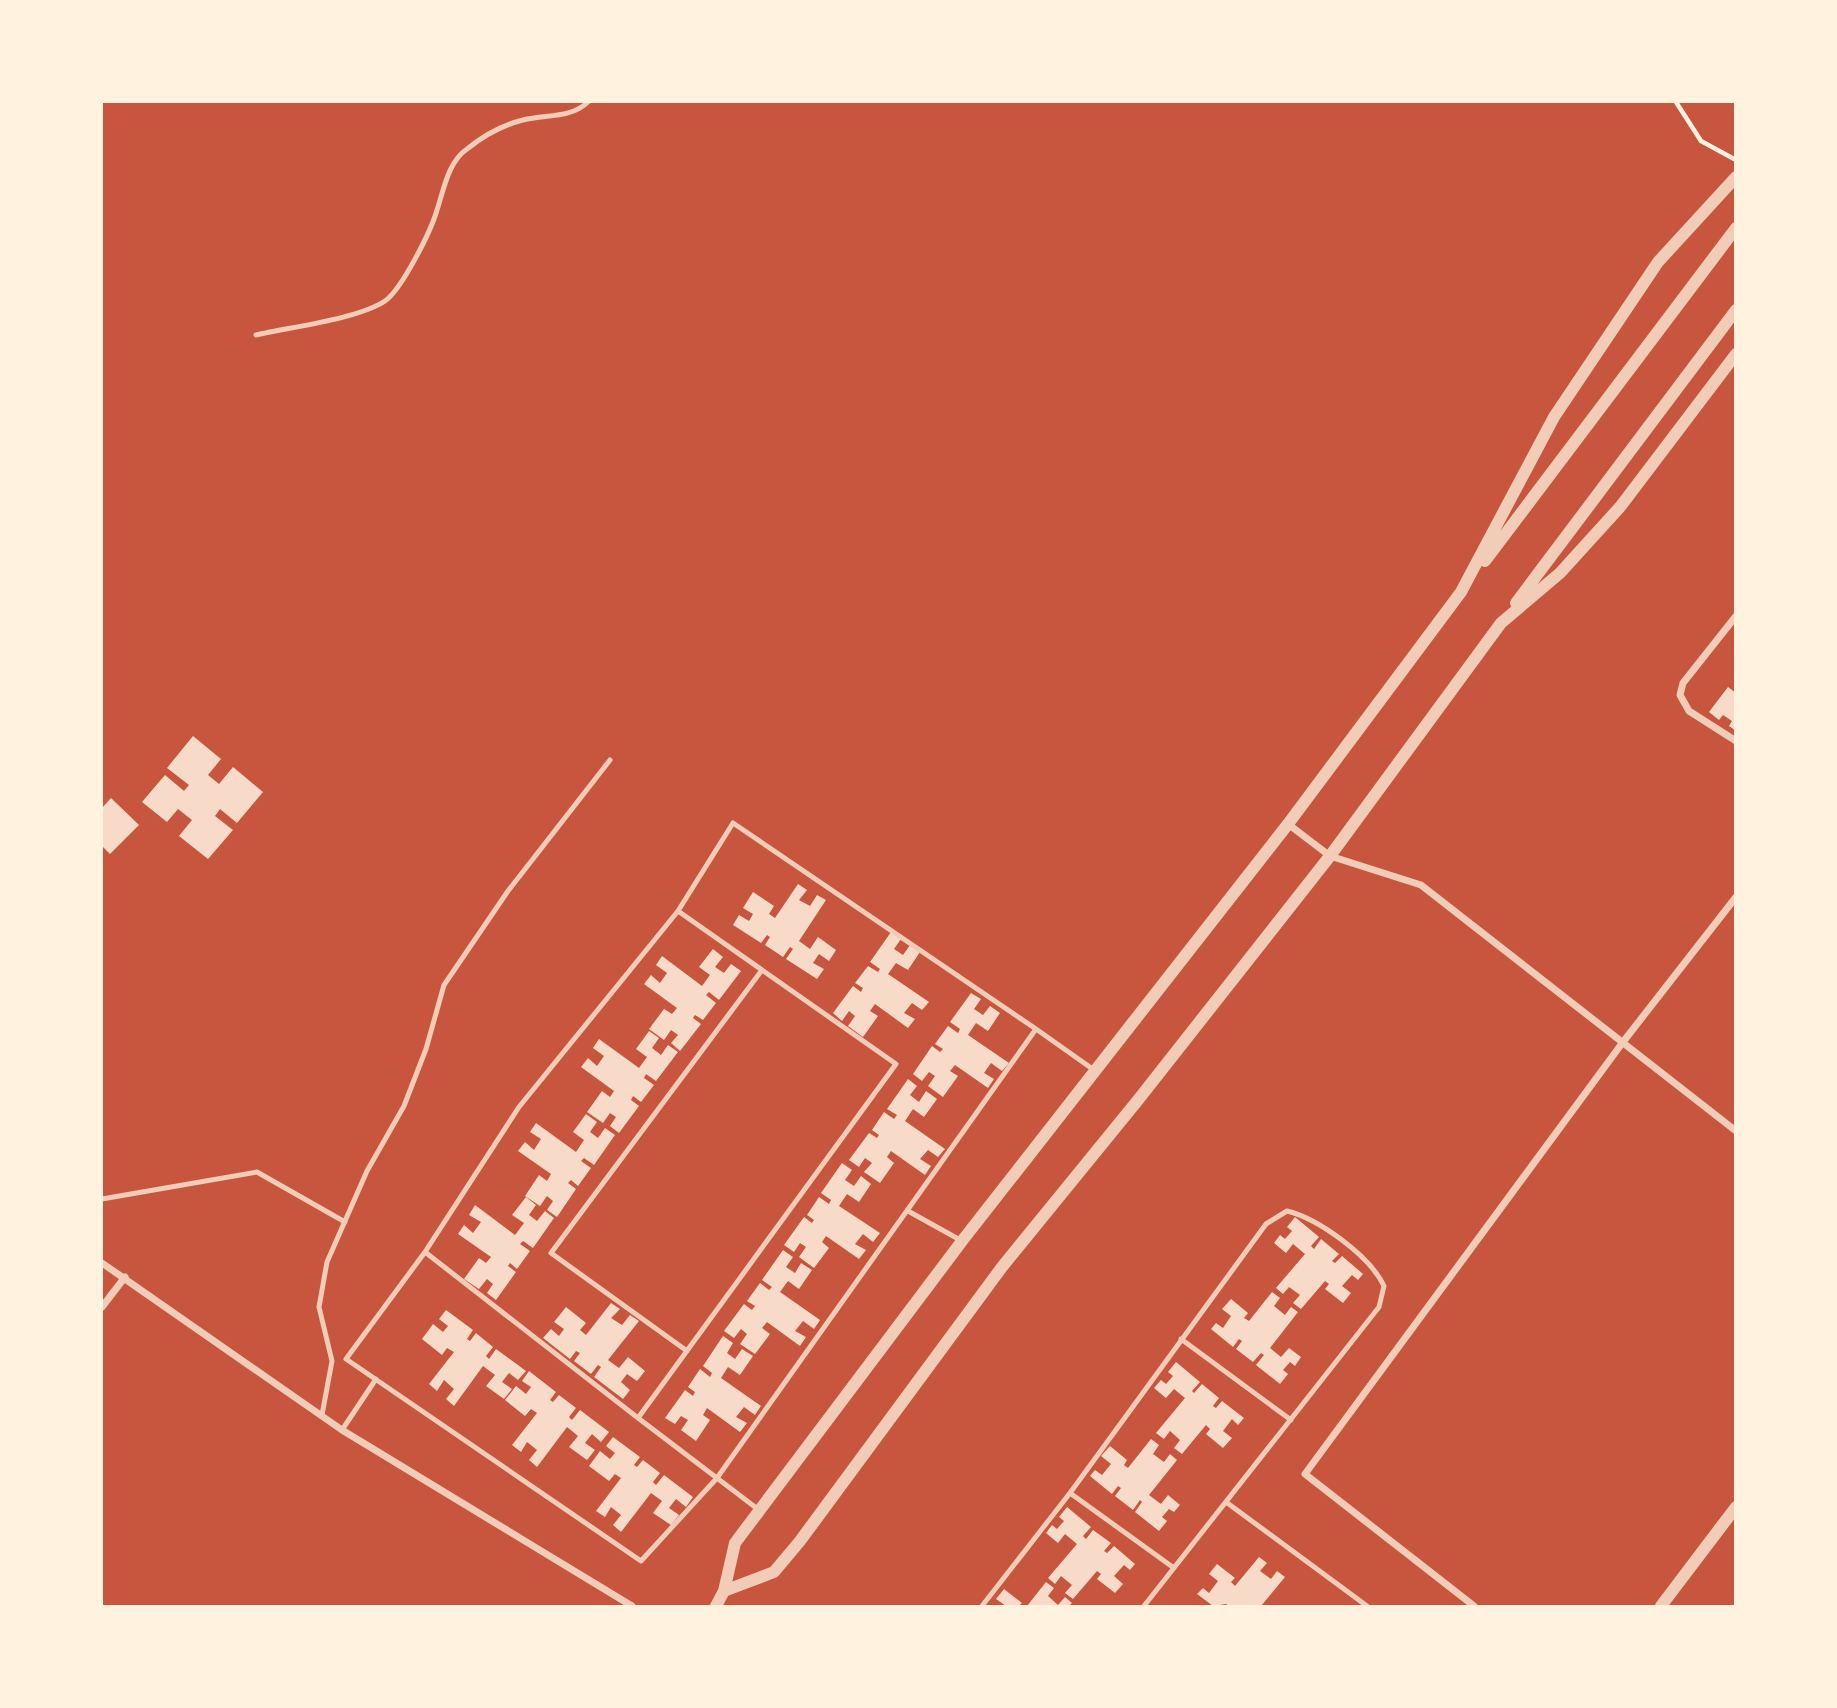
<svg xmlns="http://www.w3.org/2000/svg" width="1837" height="1708" font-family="Barlow,sans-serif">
<rect width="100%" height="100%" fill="#c8553d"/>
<path fill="#f7dbc8" d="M 1728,687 L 1736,693 L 1736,731 L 1729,726 L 1732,721 L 1723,715 L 1719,720 L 1709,712 Z
M 193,736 L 221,759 L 208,775 L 219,784 L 233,767 L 263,792 L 237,823 L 220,809 L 215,816 L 233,830 L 208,859 L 179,836 L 192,820 L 178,809 L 167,822 L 142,802 L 165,775 L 184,791 L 189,785 L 167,768 Z
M 111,798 L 139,825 L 110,854 L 102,846 L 102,808 Z
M 798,884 L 807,890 L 799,900 L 810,906 L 817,895 L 826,900 L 799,941 L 810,949 L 818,937 L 836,950 L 829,961 L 819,954 L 813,963 L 824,969 L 817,979 L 786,959 L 793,949 L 790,947 L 783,957 L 765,945 L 770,937 L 767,935 L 761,943 L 733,925 L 739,915 L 749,921 L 753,914 L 743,908 L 753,892 L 774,906 L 769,914 L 775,918 Z
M 891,932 L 901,939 L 894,949 L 903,955 L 910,945 L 920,952 L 908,970 L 896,963 L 888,974 L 929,1002 L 922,1010 L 912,1003 L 904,1013 L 915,1019 L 908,1028 L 875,1004 L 870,1011 L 878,1016 L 863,1037 L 848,1026 L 855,1016 L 849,1011 L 842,1021 L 833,1013 L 853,986 L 861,992 L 863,988 L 855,983 L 868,966 L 878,972 L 880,969 L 870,962 Z
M 713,949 L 723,957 L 715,967 L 724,973 L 731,964 L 741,971 L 719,1000 L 709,992 L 706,995 L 716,1003 L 703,1020 L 695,1015 L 693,1018 L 701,1024 L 680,1051 L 671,1043 L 678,1035 L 671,1030 L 664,1040 L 649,1029 L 664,1009 L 672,1014 L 677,1008 L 644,984 L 651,975 L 660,983 L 667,973 L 656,965 L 662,956 L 702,986 L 710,975 L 699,967 Z
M 971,993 L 981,999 L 974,1009 L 983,1015 L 990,1006 L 1000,1013 L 988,1031 L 976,1023 L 968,1035 L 1009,1063 L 1002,1071 L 991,1063 L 984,1073 L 994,1079 L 988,1088 L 955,1065 L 950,1071 L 958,1076 L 943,1097 L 928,1086 L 935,1076 L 929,1072 L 922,1081 L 913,1074 L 932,1046 L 940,1052 L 943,1049 L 935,1044 L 948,1026 L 958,1033 L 960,1029 L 950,1022 Z
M 649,1031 L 659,1038 L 652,1048 L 661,1055 L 668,1045 L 678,1052 L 656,1081 L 646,1074 L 644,1078 L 654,1085 L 641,1102 L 633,1096 L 631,1100 L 639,1106 L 619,1133 L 610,1126 L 616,1117 L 610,1113 L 603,1123 L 587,1112 L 602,1091 L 610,1097 L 614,1091 L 581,1067 L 588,1058 L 597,1066 L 604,1056 L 593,1048 L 599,1039 L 639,1068 L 647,1057 L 636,1049 Z
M 908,1079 L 917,1086 L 910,1095 L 919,1102 L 926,1091 L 937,1099 L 924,1117 L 913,1109 L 905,1121 L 945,1149 L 938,1157 L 928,1150 L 920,1159 L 931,1166 L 925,1175 L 891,1151 L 887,1157 L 894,1163 L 880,1183 L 864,1172 L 872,1163 L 865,1158 L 859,1167 L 849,1160 L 869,1133 L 877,1138 L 879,1135 L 872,1130 L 884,1112 L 894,1119 L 897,1115 L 887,1109 Z
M 586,1114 L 597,1122 L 590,1132 L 598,1138 L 605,1128 L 615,1135 L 594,1165 L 584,1158 L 581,1161 L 591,1168 L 578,1186 L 571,1180 L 568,1183 L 576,1189 L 557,1217 L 547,1210 L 553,1201 L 547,1196 L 540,1206 L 525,1196 L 539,1175 L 547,1181 L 551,1174 L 518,1151 L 525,1142 L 534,1150 L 541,1139 L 530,1132 L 536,1123 L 576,1152 L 584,1140 L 573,1132 Z
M 842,1163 L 852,1170 L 845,1180 L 854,1186 L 861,1176 L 871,1184 L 859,1202 L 847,1194 L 839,1206 L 880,1233 L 873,1242 L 863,1234 L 855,1244 L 866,1250 L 859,1259 L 826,1236 L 822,1242 L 829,1248 L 814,1268 L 799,1257 L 806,1247 L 800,1243 L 794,1252 L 784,1245 L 804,1217 L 812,1223 L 814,1220 L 807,1215 L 819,1197 L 829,1204 L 831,1200 L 821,1193 Z
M 526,1197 L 536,1205 L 529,1215 L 537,1221 L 545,1211 L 554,1218 L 533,1248 L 523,1241 L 520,1244 L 530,1251 L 517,1269 L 510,1263 L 508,1266 L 516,1272 L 496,1300 L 487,1293 L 493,1284 L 487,1279 L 479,1289 L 464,1279 L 479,1258 L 486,1263 L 491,1257 L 458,1234 L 464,1225 L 473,1233 L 481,1222 L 469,1215 L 475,1205 L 515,1235 L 524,1223 L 512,1215 Z
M 1295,1217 L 1319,1237 L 1311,1246 L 1314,1249 L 1321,1239 L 1339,1254 L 1332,1261 L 1335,1263 L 1342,1256 L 1363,1274 L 1358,1280 L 1352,1275 L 1342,1286 L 1351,1293 L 1343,1303 L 1325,1289 L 1329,1284 L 1325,1281 L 1301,1309 L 1293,1303 L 1300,1295 L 1289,1287 L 1283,1294 L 1276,1288 L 1305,1254 L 1293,1244 L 1286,1253 L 1274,1243 L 1280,1235 L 1285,1239 L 1292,1231 L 1287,1227 Z
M 783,1250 L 793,1257 L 786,1267 L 795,1273 L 801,1263 L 812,1270 L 799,1289 L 788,1281 L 780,1292 L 820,1320 L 814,1329 L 803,1321 L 795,1331 L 806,1337 L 800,1346 L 767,1322 L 762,1328 L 770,1334 L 755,1354 L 740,1344 L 747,1334 L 741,1329 L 734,1338 L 724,1331 L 744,1304 L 752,1310 L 755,1306 L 747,1301 L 760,1283 L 769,1290 L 772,1287 L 762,1280 Z
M 1272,1292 L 1280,1298 L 1274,1306 L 1285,1315 L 1291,1307 L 1298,1312 L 1270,1348 L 1281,1357 L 1289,1348 L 1301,1357 L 1295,1366 L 1290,1362 L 1283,1370 L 1288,1374 L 1280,1384 L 1256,1365 L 1264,1355 L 1261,1353 L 1253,1362 L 1236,1349 L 1242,1341 L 1239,1339 L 1233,1347 L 1211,1329 L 1216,1323 L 1223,1328 L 1231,1316 L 1222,1309 L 1231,1299 L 1248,1313 L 1244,1318 L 1249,1321 Z
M 611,1303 L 620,1309 L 611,1318 L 622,1325 L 630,1315 L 639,1321 L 608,1360 L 619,1368 L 628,1357 L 645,1371 L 637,1381 L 627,1374 L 621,1382 L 630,1390 L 623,1399 L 594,1377 L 601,1367 L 598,1365 L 591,1374 L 574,1361 L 580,1353 L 576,1351 L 570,1359 L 543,1338 L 551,1329 L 559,1336 L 564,1329 L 554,1322 L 566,1307 L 586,1323 L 580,1330 L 586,1335 Z
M 446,1310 L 473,1330 L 467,1339 L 470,1341 L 476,1333 L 493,1347 L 486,1356 L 489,1359 L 496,1349 L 526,1371 L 518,1380 L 509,1373 L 502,1382 L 512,1389 L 504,1399 L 486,1386 L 495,1375 L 483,1366 L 454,1406 L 446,1399 L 454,1389 L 444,1380 L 437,1391 L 429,1384 L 454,1352 L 447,1348 L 442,1355 L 422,1339 L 433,1324 L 443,1332 L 448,1326 L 439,1319 Z
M 723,1336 L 733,1343 L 727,1353 L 735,1359 L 742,1349 L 753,1356 L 740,1375 L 728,1367 L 721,1378 L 761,1406 L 755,1415 L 744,1407 L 736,1417 L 747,1423 L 740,1432 L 707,1408 L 703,1415 L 710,1420 L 696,1441 L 681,1430 L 688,1420 L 681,1416 L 675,1424 L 665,1418 L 685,1390 L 693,1396 L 695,1392 L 688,1387 L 700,1369 L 710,1377 L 712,1373 L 703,1366 Z
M 1176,1362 L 1200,1382 L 1192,1391 L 1194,1393 L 1202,1384 L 1219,1398 L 1213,1406 L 1216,1408 L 1222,1401 L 1244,1418 L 1238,1425 L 1232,1419 L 1223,1431 L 1232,1438 L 1223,1448 L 1206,1434 L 1210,1429 L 1206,1425 L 1182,1454 L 1174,1448 L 1180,1440 L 1170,1431 L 1164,1439 L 1156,1433 L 1185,1398 L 1174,1389 L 1166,1398 L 1154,1388 L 1161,1380 L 1166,1384 L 1173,1376 L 1168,1372 Z
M 529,1371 L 556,1392 L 550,1400 L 553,1402 L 559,1395 L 576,1408 L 569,1417 L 572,1420 L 580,1410 L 609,1432 L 601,1442 L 592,1434 L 585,1443 L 595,1450 L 587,1460 L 569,1447 L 578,1436 L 567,1427 L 537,1467 L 529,1460 L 537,1450 L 527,1442 L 521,1452 L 512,1445 L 537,1413 L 531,1409 L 525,1416 L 505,1400 L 516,1386 L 526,1394 L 531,1387 L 522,1381 Z
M 613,1437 L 640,1457 L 634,1465 L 637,1467 L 643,1460 L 660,1473 L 653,1482 L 656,1485 L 664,1475 L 693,1497 L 686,1507 L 676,1499 L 669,1508 L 679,1515 L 671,1525 L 653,1513 L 662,1501 L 651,1493 L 621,1532 L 613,1525 L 621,1515 L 611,1507 L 605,1517 L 596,1511 L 621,1478 L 615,1474 L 609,1481 L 589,1466 L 600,1451 L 610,1459 L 615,1453 L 606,1446 Z
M 1151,1439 L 1159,1445 L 1153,1454 L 1164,1462 L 1170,1454 L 1177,1460 L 1149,1495 L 1161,1504 L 1168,1495 L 1180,1505 L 1174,1512 L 1169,1509 L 1162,1517 L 1167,1521 L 1159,1531 L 1135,1512 L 1142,1502 L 1140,1500 L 1133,1510 L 1115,1496 L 1121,1488 L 1118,1486 L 1112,1494 L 1090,1476 L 1095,1470 L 1102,1475 L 1111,1464 L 1101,1456 L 1110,1446 L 1127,1460 L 1124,1465 L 1128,1468 Z
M 1067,1507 L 1091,1527 L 1083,1536 L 1086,1539 L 1093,1530 L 1111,1543 L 1104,1551 L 1107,1553 L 1114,1546 L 1135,1564 L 1130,1570 L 1124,1565 L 1114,1576 L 1123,1584 L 1115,1593 L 1097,1579 L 1101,1574 L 1097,1571 L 1073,1599 L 1065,1593 L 1072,1585 L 1061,1576 L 1055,1584 L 1048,1578 L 1077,1544 L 1065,1534 L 1058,1543 L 1046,1533 L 1052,1525 L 1057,1529 L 1064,1521 L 1059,1517 Z
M 1259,1557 L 1267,1563 L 1260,1571 L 1271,1579 L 1277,1571 L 1285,1577 L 1261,1606 L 1229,1606 L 1226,1604 L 1213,1606 L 1197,1594 L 1203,1588 L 1209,1593 L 1218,1581 L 1209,1574 L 1217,1564 L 1235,1578 L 1231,1582 L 1235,1586 Z
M 1046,1582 L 1054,1588 L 1048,1596 L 1058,1605 L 1065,1597 L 1072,1603 L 1069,1606 L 1027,1606 Z
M 1004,1589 L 1022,1603 L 1019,1606 L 1006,1606 L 996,1599 Z"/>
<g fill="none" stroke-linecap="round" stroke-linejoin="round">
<path stroke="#fff3e0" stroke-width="4.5" d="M 1676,102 L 1701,141 L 1736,160"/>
<path stroke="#f1ccb7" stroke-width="5" d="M 256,335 C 290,327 358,319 385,301 C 402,289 431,231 437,210 C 444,189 448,162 467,149 C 483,136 503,125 523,120 C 546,114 570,119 588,102
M 1036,1029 L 1094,1070
M 102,1199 L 257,1172 L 345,1222
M 908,1211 L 962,1241
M 425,1252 L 346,1359 L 641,1561 L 717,1478 L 1036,1029 L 733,823 L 678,911
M 1181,1339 L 1291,1420
M 687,1351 L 551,1253 L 762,970
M 322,1415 L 332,1361 L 319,1307 L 327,1262 L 367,1171 L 404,1106 L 426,1049 L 444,985 L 508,891 L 610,760
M 638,1418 L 425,1252 L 519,1107 L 678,911 L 896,1064 L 638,1418 L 759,1510
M 342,1430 L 376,1379
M 1070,1493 L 1174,1568
M 1226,1502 L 1367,1606
M 982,1606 L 1070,1493 L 1266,1224 L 1287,1211 C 1319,1219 1370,1256 1384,1286 L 1379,1307 L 1144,1606"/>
<path stroke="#f1ccb7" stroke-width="7" d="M 1736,616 L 1683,683 L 1680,695 L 1689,711 L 1736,741
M 1288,824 L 1330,856 L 1421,885 L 1736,1131
M 102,1263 L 342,1430 L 632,1606
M 102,1307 L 125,1277
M 1474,1606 L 1305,1474 L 1623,1042 L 1736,897"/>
<path stroke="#f1ccb7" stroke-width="12" d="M 1485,561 L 1736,228
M 1516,603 L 1736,310
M 724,1591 L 774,1572 L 800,1541 L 1002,1267 L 1138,1100 L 1330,856 L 1501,623 L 1560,573 L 1620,507 L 1736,354
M 716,1606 L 724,1591 L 735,1543 L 962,1241 L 1288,824 L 1461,592 L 1554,417 L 1658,262 L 1736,177
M 1661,1606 L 1736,1507"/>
</g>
<rect width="1837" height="1708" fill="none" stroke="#fff3e0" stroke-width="206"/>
</svg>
